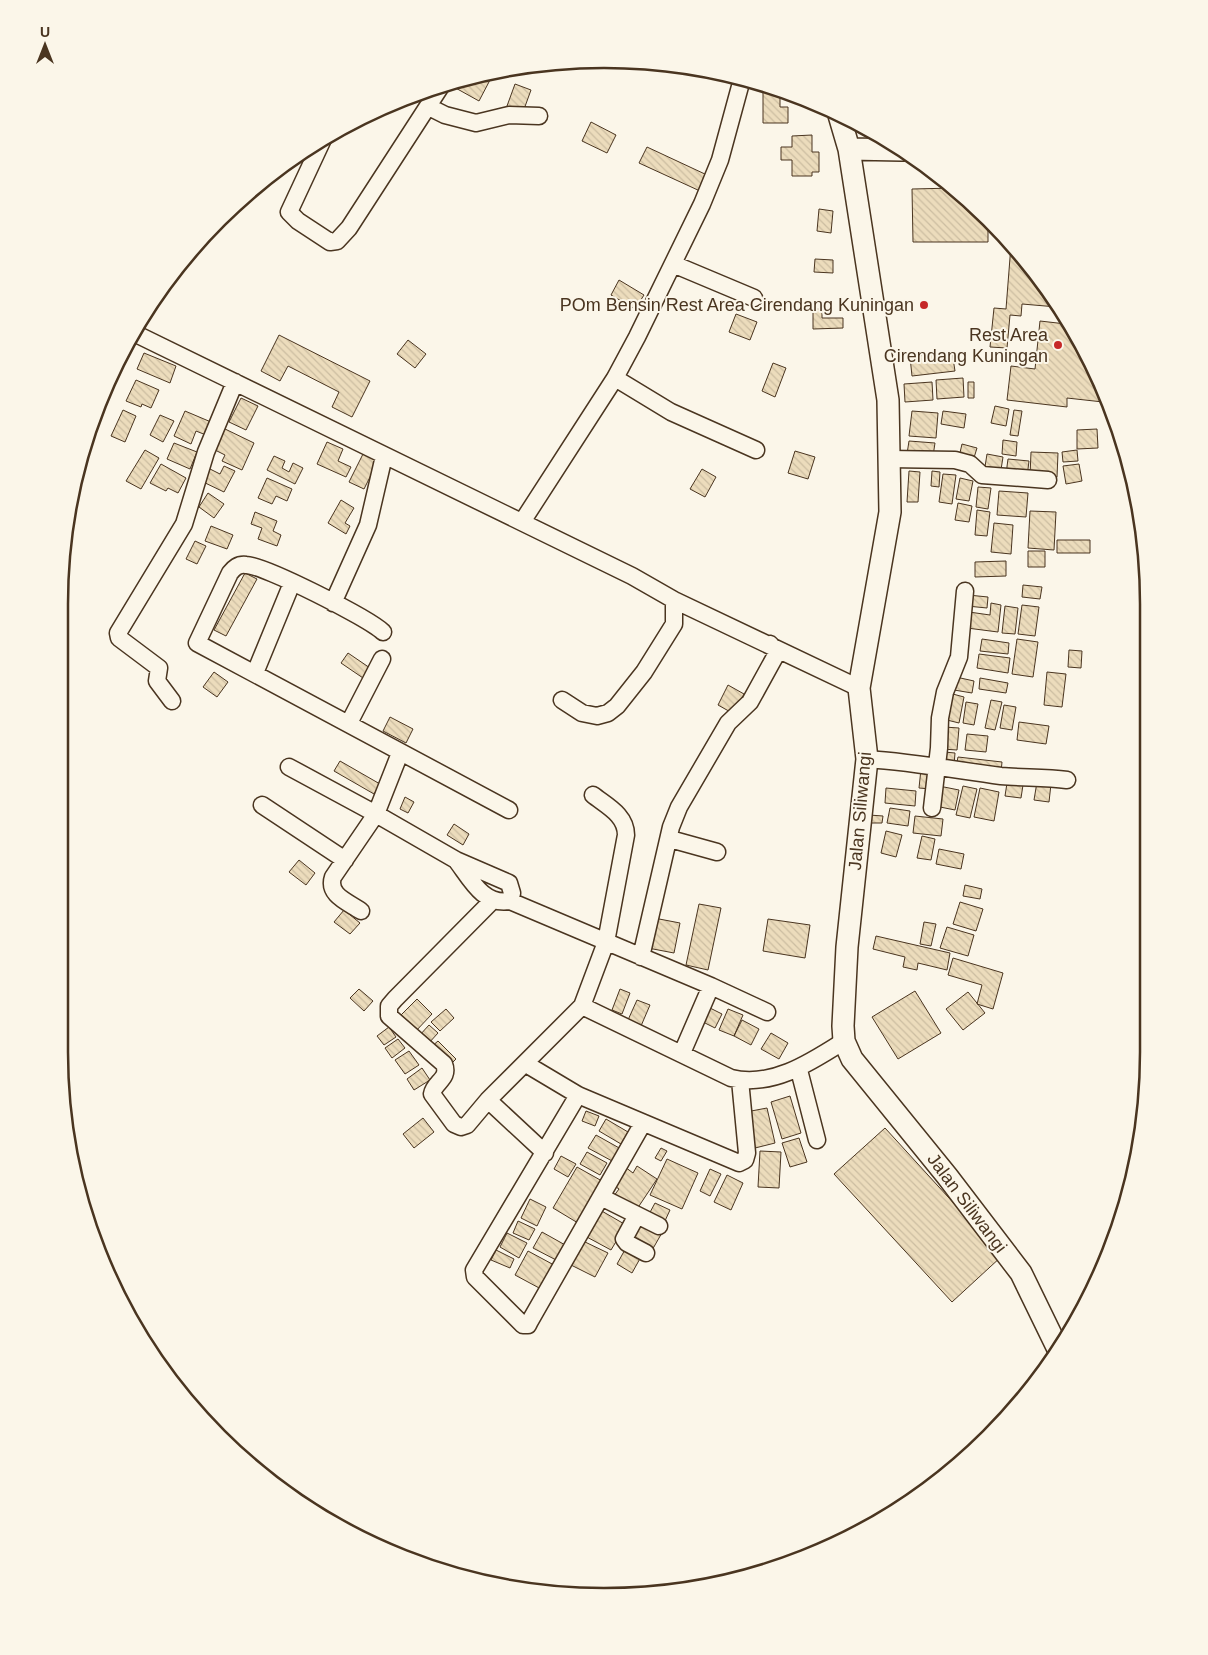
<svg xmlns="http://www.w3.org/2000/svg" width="1208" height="1655" font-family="Helvetica,sans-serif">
<defs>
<pattern id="building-back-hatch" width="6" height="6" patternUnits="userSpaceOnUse" patternTransform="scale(1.25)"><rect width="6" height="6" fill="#ecdcbc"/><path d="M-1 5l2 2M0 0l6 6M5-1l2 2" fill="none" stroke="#ccbda1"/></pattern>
</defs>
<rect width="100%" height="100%" fill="#fbf6e9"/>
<path fill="url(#building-back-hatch)" stroke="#4a3520" d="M 480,74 L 490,80 L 479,101 L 452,86 L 455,80 Z
M 515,84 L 531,90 L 523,112 L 507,106 Z
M 763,91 L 780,91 L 780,107 L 788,107 L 788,123 L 763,123 Z
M 591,122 L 616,135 L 607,153 L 582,141 Z
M 812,135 L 812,152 L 819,152 L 819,172 L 812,172 L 812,176 L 792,176 L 792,160 L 781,160 L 781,147 L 792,147 L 792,136 Z
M 647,147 L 707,175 L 700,191 L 639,163 Z
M 955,188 L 988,220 L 988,242 L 913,242 L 912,189 Z
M 819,209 L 833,211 L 831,233 L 817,231 Z
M 1011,245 L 1036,272 L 1057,307 L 1022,304 L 1021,316 L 1010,315 L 1007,348 L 990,347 L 994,308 L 1006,309 Z
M 815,259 L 833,260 L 833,273 L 814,272 Z
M 619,280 L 644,295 L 635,309 L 611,295 Z
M 813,309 L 822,309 L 822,318 L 843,318 L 843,328 L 813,329 Z
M 736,314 L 757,322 L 750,340 L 729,332 Z
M 1040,321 L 1066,324 L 1104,389 L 1103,402 L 1067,398 L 1067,407 L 1007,400 L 1011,366 L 1035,369 Z
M 279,335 L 370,381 L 352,417 L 332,407 L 339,392 L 288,366 L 280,381 L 261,371 Z
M 408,340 L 426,354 L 415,368 L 397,354 Z
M 952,352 L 955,371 L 912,376 L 910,357 Z
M 144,353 L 176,366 L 170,383 L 137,369 Z
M 773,363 L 786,368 L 775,397 L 762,391 Z
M 963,378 L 964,397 L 937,399 L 936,380 Z
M 136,380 L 159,390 L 151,408 L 142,404 L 141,407 L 126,401 Z
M 932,382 L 933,400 L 905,402 L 904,384 Z
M 968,382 L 974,382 L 974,398 L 968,398 Z
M 241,398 L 258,406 L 246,430 L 229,422 Z
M 995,406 L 1009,409 L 1006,426 L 991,423 Z
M 123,410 L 136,416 L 125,442 L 111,436 Z
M 1014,410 L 1022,411 L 1018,436 L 1010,435 Z
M 185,411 L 211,422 L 206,435 L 196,431 L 191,444 L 174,436 Z
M 912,411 L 938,413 L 936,438 L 909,436 Z
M 943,411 L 966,414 L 964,428 L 941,424 Z
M 160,415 L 174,421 L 163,442 L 150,435 Z
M 223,428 L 254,443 L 242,470 L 222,461 L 225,455 L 213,449 Z
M 1097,429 L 1098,448 L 1077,449 L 1077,430 Z
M 1003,440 L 1017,442 L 1016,456 L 1002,454 Z
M 909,441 L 935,443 L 933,456 L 907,454 Z
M 327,442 L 343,449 L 338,461 L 351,467 L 346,477 L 317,464 Z
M 174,443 L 197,452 L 190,469 L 167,459 Z
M 962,444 L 977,448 L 973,461 L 959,457 Z
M 145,450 L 159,458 L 141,489 L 126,481 Z
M 1077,450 L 1078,461 L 1063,462 L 1062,452 Z
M 795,451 L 815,457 L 808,479 L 788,473 Z
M 364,452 L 379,459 L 364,489 L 349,482 Z
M 1031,452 L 1058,453 L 1057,477 L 1030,476 Z
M 987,454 L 1003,457 L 1000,476 L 984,473 Z
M 274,456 L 285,461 L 282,468 L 289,472 L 293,463 L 303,468 L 295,484 L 267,470 Z
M 1008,459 L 1029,461 L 1027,477 L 1006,474 Z
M 161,464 L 186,478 L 178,493 L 168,488 L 166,491 L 150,483 Z
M 1079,464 L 1082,481 L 1066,484 L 1063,466 Z
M 224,466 L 235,471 L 224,492 L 199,480 L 206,467 L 220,474 Z
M 702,469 L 716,477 L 705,497 L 690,489 Z
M 909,471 L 920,472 L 918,502 L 907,502 Z
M 932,471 L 940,472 L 939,487 L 931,486 Z
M 943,474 L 956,475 L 952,504 L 939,502 Z
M 267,478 L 292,489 L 287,501 L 276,496 L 272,504 L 258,498 Z
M 960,478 L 973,481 L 969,501 L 956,499 Z
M 978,487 L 991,488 L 988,509 L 976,507 Z
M 999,491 L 1028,493 L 1026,517 L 997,515 Z
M 208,493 L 224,504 L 214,518 L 199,507 Z
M 341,500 L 354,508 L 345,523 L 350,526 L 346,534 L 328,523 Z
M 958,503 L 972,506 L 969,522 L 955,520 Z
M 977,510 L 990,512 L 987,536 L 975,535 Z
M 1030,511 L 1056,512 L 1054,550 L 1028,548 Z
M 255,512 L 277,521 L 273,531 L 281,535 L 277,546 L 258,539 L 262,528 L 251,524 Z
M 994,523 L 1013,525 L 1011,554 L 991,552 Z
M 211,526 L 233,535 L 227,549 L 205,541 Z
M 1057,540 L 1090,540 L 1090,553 L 1057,553 Z
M 195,541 L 206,546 L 197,564 L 186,559 Z
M 1028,551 L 1045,551 L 1045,567 L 1028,567 Z
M 1006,561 L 1006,576 L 975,577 L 975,562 Z
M 245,573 L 257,579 L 226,636 L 214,630 Z
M 1023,585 L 1042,587 L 1040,599 L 1022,597 Z
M 968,595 L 988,597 L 987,608 L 967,606 Z
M 991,603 L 1001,605 L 998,632 L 967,628 L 969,612 L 990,615 Z
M 1022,605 L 1039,607 L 1035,636 L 1018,634 Z
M 1005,606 L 1018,608 L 1015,634 L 1002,633 Z
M 982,639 L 1009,643 L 1008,654 L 980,651 Z
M 1017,639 L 1038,642 L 1033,677 L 1012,674 Z
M 1069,650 L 1082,651 L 1081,668 L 1068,667 Z
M 348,653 L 370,668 L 363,678 L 341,663 Z
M 979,654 L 1010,658 L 1008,673 L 977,668 Z
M 214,672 L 228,682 L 217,697 L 203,687 Z
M 1047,672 L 1066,674 L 1062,707 L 1044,705 Z
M 956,677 L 974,681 L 972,693 L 954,690 Z
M 980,678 L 1008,683 L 1006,693 L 979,689 Z
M 728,685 L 744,694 L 734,714 L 718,705 Z
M 949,693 L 964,697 L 959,723 L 943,719 Z
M 991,700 L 1002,702 L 995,730 L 985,728 Z
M 966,702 L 978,704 L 974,725 L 963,723 Z
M 1004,705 L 1016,707 L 1012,730 L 1000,728 Z
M 390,717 L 413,729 L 406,743 L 383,731 Z
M 1019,722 L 1049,726 L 1046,744 L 1017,740 Z
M 944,727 L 959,728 L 957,750 L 942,749 Z
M 967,734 L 988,736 L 986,752 L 965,750 Z
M 944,752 L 955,753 L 954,765 L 942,764 Z
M 958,757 L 1002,762 L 1001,772 L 956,767 Z
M 340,761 L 380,784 L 374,794 L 334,771 Z
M 921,769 L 933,771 L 931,789 L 919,788 Z
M 1037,782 L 1051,784 L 1049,802 L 1034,800 Z
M 1007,783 L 1023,785 L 1021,798 L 1005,796 Z
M 939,786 L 959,790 L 955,810 L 935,806 Z
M 963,786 L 977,789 L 970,818 L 956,815 Z
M 886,788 L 916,791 L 915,806 L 885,803 Z
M 980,788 L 999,792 L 994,821 L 974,817 Z
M 405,797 L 414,802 L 408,813 L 400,809 Z
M 890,808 L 910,811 L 908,826 L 887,823 Z
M 869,815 L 883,816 L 882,823 L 869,823 Z
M 915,816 L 943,819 L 941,836 L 913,833 Z
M 454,824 L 469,834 L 463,845 L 447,835 Z
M 886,831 L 902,835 L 896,857 L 881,853 Z
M 922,836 L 935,839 L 931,860 L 917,858 Z
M 939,849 L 964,854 L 961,869 L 936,864 Z
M 299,860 L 315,873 L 306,885 L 289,872 Z
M 965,885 L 982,889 L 980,899 L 963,896 Z
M 960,902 L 983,909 L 976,931 L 953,924 Z
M 699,904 L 721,908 L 708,970 L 686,965 Z
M 344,910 L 360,923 L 350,934 L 334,922 Z
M 654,918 L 680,923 L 674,953 L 648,948 Z
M 768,919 L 810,925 L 805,958 L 763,951 Z
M 924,922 L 936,924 L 931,946 L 920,944 Z
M 947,927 L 974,935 L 968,956 L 940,948 Z
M 876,936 L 950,953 L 947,970 L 918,963 L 917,970 L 903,967 L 905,957 L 873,949 Z
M 953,958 L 1003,973 L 993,1009 L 977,1004 L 982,985 L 948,975 Z
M 359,989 L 373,1001 L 364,1011 L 350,998 Z
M 620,989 L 630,993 L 622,1014 L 612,1010 Z
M 915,991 L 941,1033 L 898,1059 L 872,1017 Z
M 968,992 L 985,1013 L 963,1030 L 946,1009 Z
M 417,999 L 432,1014 L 414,1033 L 398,1018 Z
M 637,1000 L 650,1005 L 641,1026 L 628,1020 Z
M 708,1007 L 722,1014 L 715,1028 L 701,1021 Z
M 446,1009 L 454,1018 L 440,1031 L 431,1022 Z
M 728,1009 L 743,1015 L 734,1036 L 719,1030 Z
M 742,1020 L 759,1029 L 751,1045 L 734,1036 Z
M 429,1025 L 438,1033 L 428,1044 L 419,1036 Z
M 389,1027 L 396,1037 L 384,1045 L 377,1036 Z
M 771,1033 L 788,1043 L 779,1059 L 761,1049 Z
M 398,1039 L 405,1048 L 392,1058 L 385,1048 Z
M 438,1041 L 456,1059 L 449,1066 L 431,1047 Z
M 409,1051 L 419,1065 L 405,1074 L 395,1060 Z
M 422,1068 L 430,1080 L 414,1090 L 407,1079 Z
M 790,1096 L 801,1133 L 782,1139 L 771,1102 Z
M 767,1108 L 775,1143 L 755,1148 L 746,1112 Z
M 586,1111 L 599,1116 L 595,1126 L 582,1121 Z
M 423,1118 L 434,1132 L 414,1148 L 403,1134 Z
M 606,1119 L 628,1132 L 621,1144 L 599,1131 Z
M 885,1128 L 1002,1256 L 952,1302 L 834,1174 Z
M 596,1135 L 621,1149 L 614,1162 L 588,1148 Z
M 799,1138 L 807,1162 L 790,1167 L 782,1143 Z
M 661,1148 L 667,1151 L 661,1161 L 655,1158 Z
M 760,1151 L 781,1152 L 779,1188 L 758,1187 Z
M 587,1152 L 607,1163 L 600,1175 L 580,1164 Z
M 561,1156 L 576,1164 L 568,1177 L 554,1169 Z
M 667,1159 L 698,1173 L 682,1209 L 650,1195 Z
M 637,1166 L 657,1179 L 635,1212 L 613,1197 L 619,1189 L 613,1185 L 625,1167 L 633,1173 Z
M 577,1167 L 602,1181 L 578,1223 L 553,1208 Z
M 710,1169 L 721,1174 L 710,1196 L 700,1191 Z
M 727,1175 L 743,1183 L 731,1210 L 714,1202 Z
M 530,1199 L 546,1207 L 537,1226 L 521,1218 Z
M 655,1203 L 670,1210 L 664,1223 L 648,1216 Z
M 600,1210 L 626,1225 L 611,1250 L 585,1236 Z
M 642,1219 L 663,1231 L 651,1252 L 630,1241 Z
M 518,1221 L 535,1229 L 529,1240 L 513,1233 Z
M 542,1232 L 567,1246 L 558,1261 L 533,1248 Z
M 507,1233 L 527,1243 L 519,1258 L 500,1247 Z
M 583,1241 L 608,1253 L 595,1277 L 571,1265 Z
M 627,1246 L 642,1255 L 632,1273 L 617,1264 Z
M 496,1250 L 514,1259 L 510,1268 L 491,1260 Z
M 528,1251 L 554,1265 L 541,1289 L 515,1275 Z"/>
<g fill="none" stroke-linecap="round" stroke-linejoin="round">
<g stroke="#4a3520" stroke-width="19">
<path id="minor" d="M 429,107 L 445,115 L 476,123 L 509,115 L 539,116
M 323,139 L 289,212 L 298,221 L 330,242 L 337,241 L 349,228 L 441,86
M 673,264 L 754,298
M 134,333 L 632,576 L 674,600 L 859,688
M 615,378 L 671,412 L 756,450
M 889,459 L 955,460 L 970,464 L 982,475 L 1048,480
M 522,522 L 615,378 L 637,337 L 702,204 L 720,160 L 742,79
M 333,603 L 368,525 L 384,456
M 383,632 C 368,618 264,565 246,565 C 238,564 234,568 230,573 L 197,643 L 509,810
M 255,673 L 292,583
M 562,700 L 582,713 L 597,716 L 608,713 L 617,706 L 644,672 L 674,624 L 674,600
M 172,701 L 157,681 L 159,668 L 119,638 L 118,633 L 184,524 L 206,452 L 235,382
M 349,723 L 382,659
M 400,753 L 376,814 L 456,860 L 509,883 L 512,893 L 510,901
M 867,759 C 912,762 956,770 1001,776 C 1023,778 1045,777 1067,780
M 289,767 L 376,814 L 333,877 C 327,895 348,902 361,911
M 262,805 L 345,860
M 932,808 L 939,748 L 940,718 L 945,692 L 959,657 L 965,591
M 670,839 L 717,852
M 456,860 C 470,878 483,906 510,901 L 711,986 L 767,1012
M 492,901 L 395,999 L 389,1006 L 389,1016 L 444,1064 C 450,1079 434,1082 432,1094 L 454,1124 L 461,1127 L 467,1125 L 488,1100 L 582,1006 L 731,1078 C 772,1088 811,1062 844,1041
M 641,957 L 671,827 L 679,807 L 728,723 L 750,702 L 777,653 L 770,644
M 582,1006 L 606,942 L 626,835 C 626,815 607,806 593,795
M 682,1053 L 711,986
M 526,1064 L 578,1095 L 739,1163 L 745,1160 L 747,1153 L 740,1080
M 799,1070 L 817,1140
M 578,1095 L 474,1270 L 475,1277 L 523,1325 L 528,1325 L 530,1321 L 643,1123
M 488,1100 L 545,1153
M 601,1197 L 659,1226
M 637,1215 L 624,1239 L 627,1243 L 646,1253"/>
</g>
<g stroke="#4a3520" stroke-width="24">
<path id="major" d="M 839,115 L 849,149 L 888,400 L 890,512 L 859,688 L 867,759 L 847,947 L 843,1026 L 844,1041 L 852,1059 L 947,1176 L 1021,1273 L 1058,1349
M 849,149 L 902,150"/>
</g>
<use href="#minor" stroke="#fbf6e9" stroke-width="16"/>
<use href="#major" stroke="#fbf6e9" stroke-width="21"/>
</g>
<g fill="#c62828" stroke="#fbf6e9" stroke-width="2">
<circle cx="924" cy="305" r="5"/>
<circle cx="1058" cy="345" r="5"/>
</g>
<g text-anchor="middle" stroke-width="4" stroke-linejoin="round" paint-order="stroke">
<g font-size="18" fill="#4a3520" stroke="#fbf6e9" text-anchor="end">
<text x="914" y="311">POm Bensin Rest Area Cirendang Kuningan</text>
<text x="1048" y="341">Rest Area<tspan x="1048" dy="21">Cirendang Kuningan</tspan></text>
</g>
<g font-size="18" fill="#4a3520" stroke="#fbf6e9">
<text transform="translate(860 811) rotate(-85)" y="6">Jalan Siliwangi</text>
<text transform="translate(967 1203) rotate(53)" y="6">Jalan Siliwangi</text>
</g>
</g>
<path d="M0 0H1208V1655H0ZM604 68H604A536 536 0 0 1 1140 604V1052A536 536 0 0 1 604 1588H604A536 536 0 0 1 68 1052V604A536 536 0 0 1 604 68Z" fill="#fbf6e9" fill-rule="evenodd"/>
<path fill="none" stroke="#4a3520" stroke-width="2.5" d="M604 68H604A536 536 0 0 1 1140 604V1052A536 536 0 0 1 604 1588H604A536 536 0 0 1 68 1052V604A536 536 0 0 1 604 68Z"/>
<g transform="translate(45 45)" stroke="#fbf6e9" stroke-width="4" paint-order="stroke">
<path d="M0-4L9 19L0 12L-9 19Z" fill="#4a3520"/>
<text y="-8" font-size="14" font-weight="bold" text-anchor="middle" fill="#4a3520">U</text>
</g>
</svg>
